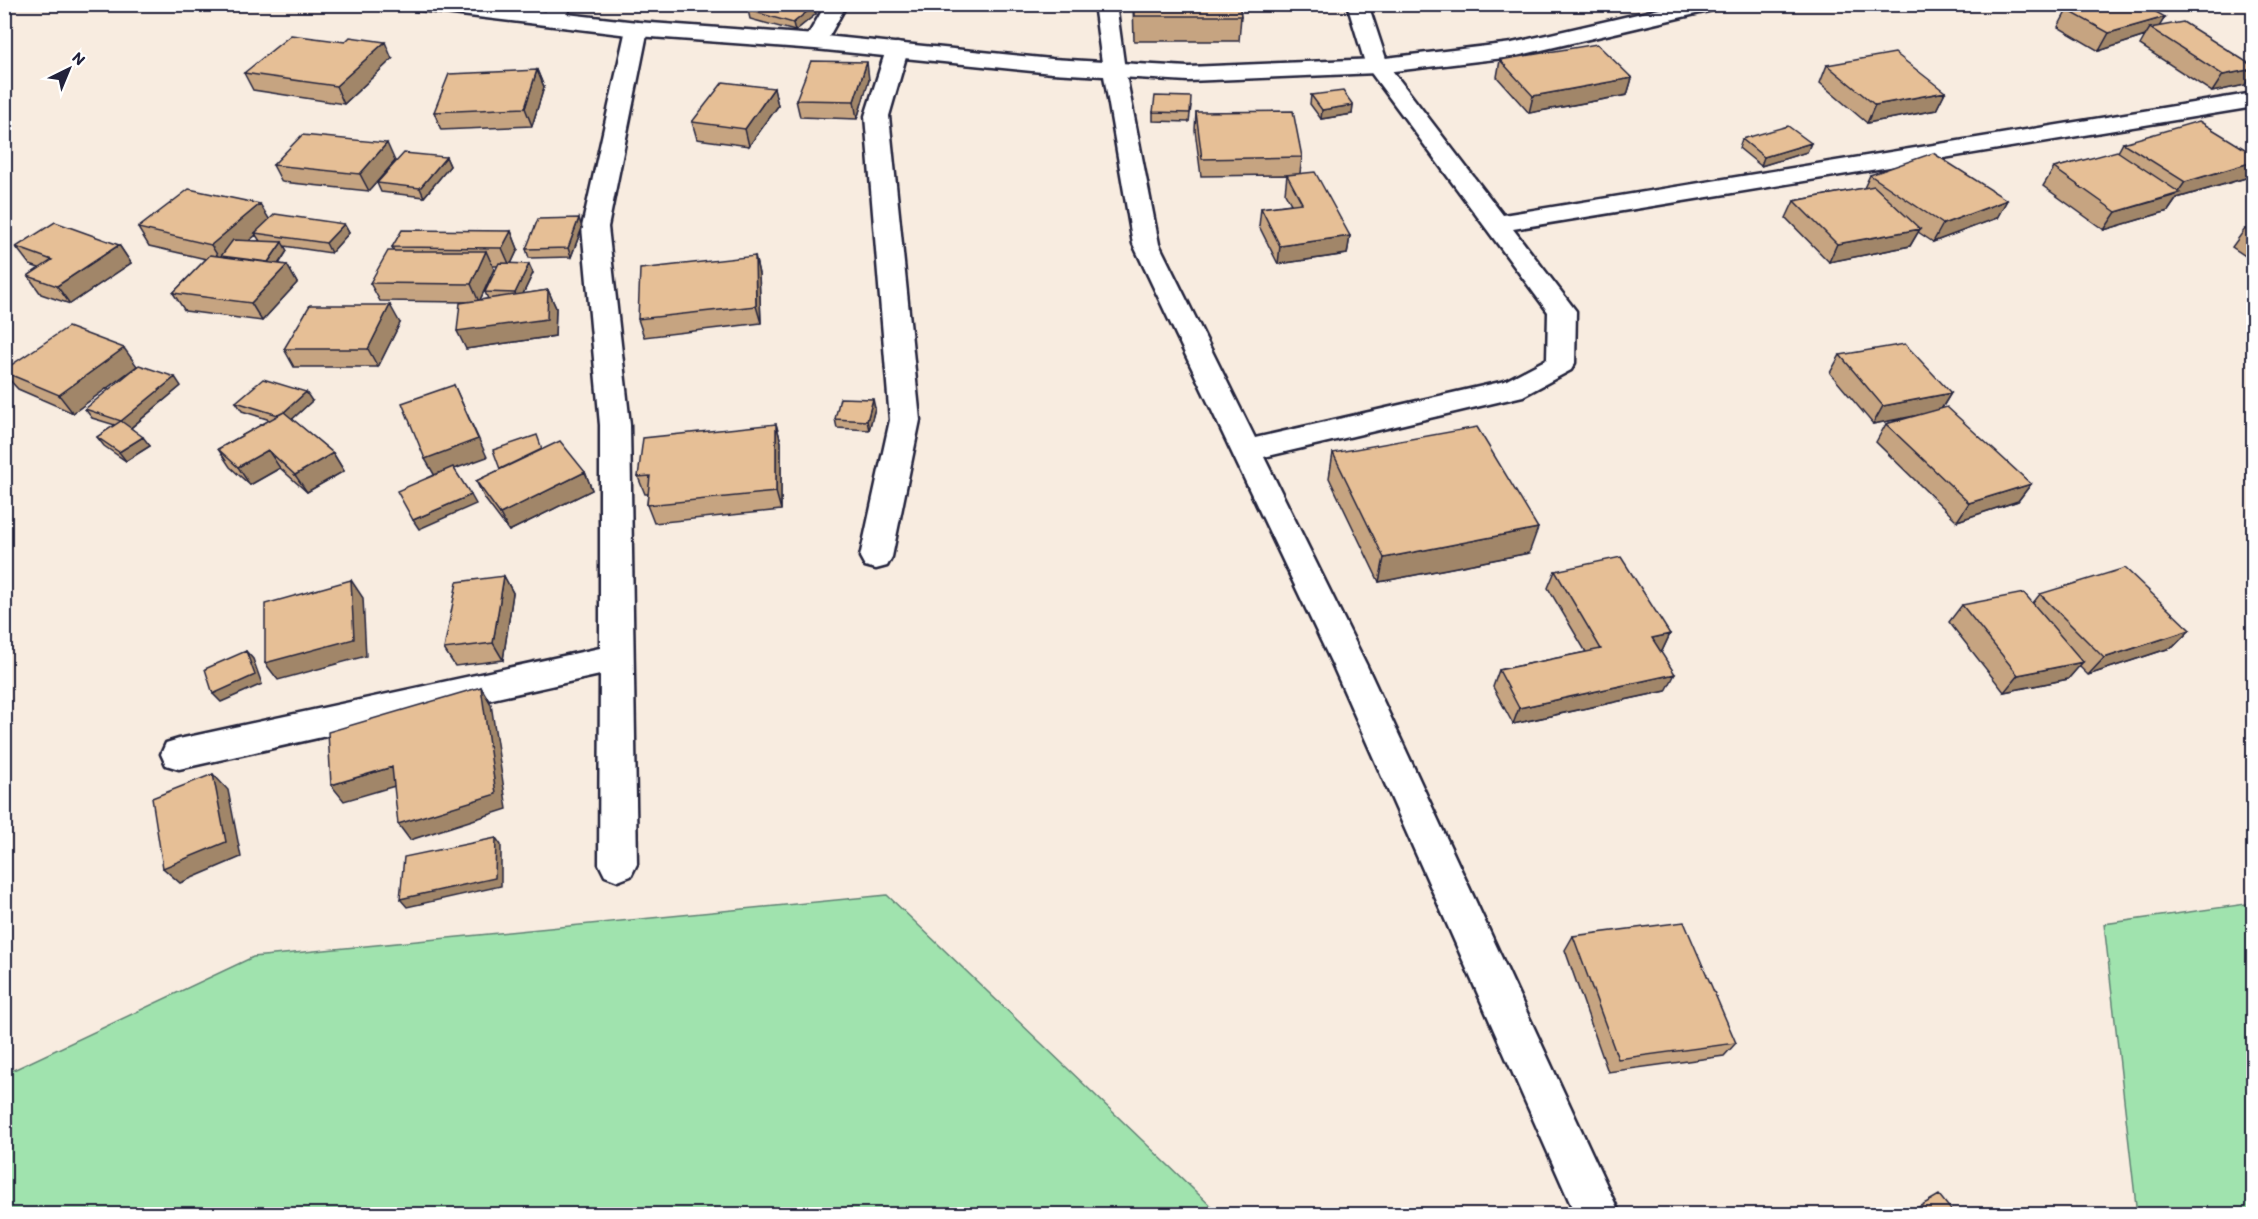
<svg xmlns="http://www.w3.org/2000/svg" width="2258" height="1219" font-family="Itim,sans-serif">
<rect width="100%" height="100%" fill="#f8ece0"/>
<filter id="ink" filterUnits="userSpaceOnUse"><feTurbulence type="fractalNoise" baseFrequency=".0167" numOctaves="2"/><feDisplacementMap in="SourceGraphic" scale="12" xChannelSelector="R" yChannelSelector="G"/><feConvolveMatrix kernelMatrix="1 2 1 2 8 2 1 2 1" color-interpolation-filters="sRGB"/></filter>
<g filter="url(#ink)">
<path fill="#a0e3ae" stroke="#618274" stroke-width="1.5" d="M 887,895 L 1219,1214 L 5,1214 L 5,1074 L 253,957 Z
M 2253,903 L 2253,1214 L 2137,1214 L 2104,924 Z"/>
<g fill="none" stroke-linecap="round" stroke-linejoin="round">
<g stroke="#22223b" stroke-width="5">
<path id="minor" d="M 551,4 L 573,4 C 565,16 559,26 543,23 L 540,18 Z
M 826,4 L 847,4 L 823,47 L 807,47 L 804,42 Z
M 1094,4 L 1116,4 L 1125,70 L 1159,244 L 1255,438 L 1505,381 L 1547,359 L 1548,312 L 1366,66 L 1347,4 L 1368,4 L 1388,65 L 1503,215 L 2254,93 L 2254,107 L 1513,229 L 1576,311 L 1575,363 L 1571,370 L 1523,396 L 1264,457 L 1367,666 L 1620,1214 L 1575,1214 L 1333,666 L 1133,244 L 1103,70 Z
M 637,22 L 645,24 L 648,29 L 608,227 L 630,425 L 637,864 L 631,876 L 618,881 L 605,876 L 599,864 L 600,675 L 179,769 L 166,765 L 161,754 L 166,743 L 179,739 L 600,648 L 600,425 L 582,227 L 626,29 L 629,24 Z
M 897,43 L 905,45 L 908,50 L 889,116 L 920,420 L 892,557 L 887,566 L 876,569 L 865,566 L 860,557 L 890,420 L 865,116 L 886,50 L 889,45 Z"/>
</g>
<g stroke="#22223b" stroke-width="5">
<path id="tertiary" d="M 409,4 L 479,4 L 637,22 L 815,35 L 1052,59 L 1188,67 L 1377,59 L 1512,43 L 1681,4 L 1719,4 L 1717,9 L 1512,57 L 1377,73 L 1188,81 L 1052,73 L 815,49 L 637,36 L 419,10 L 411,9 Z"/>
</g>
<use href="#minor" fill="#fff" fill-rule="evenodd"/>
<use href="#tertiary" fill="#fff" fill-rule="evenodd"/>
</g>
<path fill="#c6a481" stroke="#22223b" stroke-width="1.5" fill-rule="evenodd" d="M 1133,4 L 1239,4 L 1241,16 L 1239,41 L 1134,41 Z
M 748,10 L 816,14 L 795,31 L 750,19 Z
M 2067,10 L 2159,27 L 2245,85 L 2212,92 L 2140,45 L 2145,36 L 2099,51 L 2058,27 Z
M 392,59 L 344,104 L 253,90 L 244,73 Z
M 1500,60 L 1632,78 L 1627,95 L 1529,113 L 1497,77 Z
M 1827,65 L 1945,92 L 1936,110 L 1867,123 L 1820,83 Z
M 537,70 L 544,87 L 532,126 L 441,130 L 434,112 Z
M 869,80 L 857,119 L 800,117 L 796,100 Z
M 774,88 L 778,106 L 749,146 L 697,139 L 692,122 Z
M 1311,95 L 1353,105 L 1352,114 L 1321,119 L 1310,104 Z
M 1191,106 L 1189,122 L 1153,121 L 1153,112 Z
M 1196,112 L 1302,157 L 1300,173 L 1350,236 L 1347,254 L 1278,264 L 1259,226 L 1261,208 L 1291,204 L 1285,193 L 1287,175 L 1201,176 L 1195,130 Z
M 1742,139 L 1811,143 L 1807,152 L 1761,166 L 1739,148 Z
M 2123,143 L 2249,177 L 2177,198 L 2168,211 L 2104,230 L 2043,186 L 2054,168 L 2118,152 Z
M 446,157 L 450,166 L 424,197 L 381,192 L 377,183 Z
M 395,161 L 369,191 L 282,182 L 273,165 Z
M 1870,175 L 2007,200 L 1997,218 L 1933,242 L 1918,232 L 1910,246 L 1829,262 L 1786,218 L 1794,201 L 1864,188 Z
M 269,219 L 344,224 L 349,233 L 331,253 L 284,246 L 287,251 L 279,264 L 287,265 L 297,283 L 262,321 L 185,311 L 173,293 L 206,259 L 149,246 L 138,228 ZM 256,235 L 260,241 L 248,241 Z
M 2253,226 L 2253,261 L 2232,247 L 2245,229 Z
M 582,228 L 571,257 L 529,258 L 526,249 Z
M 511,231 L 518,249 L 511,264 L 533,273 L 523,294 L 548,290 L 556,308 L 555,336 L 466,349 L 467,302 L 380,301 L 370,283 L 394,251 L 392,247 ZM 492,266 L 498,266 L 485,292 L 488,299 L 480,300 L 494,269 Z
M 119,245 L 131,263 L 70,304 L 41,294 L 28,276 L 39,268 L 30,265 L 16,247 Z
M 755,256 L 759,274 L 761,323 L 644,337 L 638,319 Z
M 400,323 L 378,367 L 294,367 L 284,349 Z
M 1840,355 L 1951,393 L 1942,408 L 2031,484 L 2018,501 L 1957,521 L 1876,442 L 1886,424 L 1916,416 L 1873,424 L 1830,373 Z
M 137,366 L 73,413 L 18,389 L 4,374 L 4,370 Z
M 181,386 L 131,428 L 150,446 L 126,461 L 104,446 L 97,437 L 115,425 L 92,418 L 85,409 Z
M 312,401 L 292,419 L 333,453 L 344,471 L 307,492 L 280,468 L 250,485 L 230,467 L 218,449 L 270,420 L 242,411 L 236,402 Z
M 875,408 L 869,430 L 837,428 L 835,419 Z
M 776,424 L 781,442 L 781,510 L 654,523 L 647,505 L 648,494 L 645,494 L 638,477 Z
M 543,449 L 585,472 L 592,490 L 509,531 L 485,499 L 476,481 Z
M 1333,453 L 1529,553 L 1379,582 L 1329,478 Z
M 1555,571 L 1670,634 L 1662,651 L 1661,651 L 1666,691 L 1513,724 L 1493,687 L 1499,670 L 1586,652 L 1548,588 Z
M 504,576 L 513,593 L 503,660 L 455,666 L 444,649 Z
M 2040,594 L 2190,630 L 2173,647 L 2088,675 L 2079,666 L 2068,679 L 2004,692 L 1949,622 L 1962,605 L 2033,603 Z
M 1573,936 L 1736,1043 L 1724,1056 L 1608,1072 L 1565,950 Z"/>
<path fill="#a18669" stroke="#22223b" stroke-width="1.5" d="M 814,6 L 816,14 L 795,31 L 793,23 Z
M 2165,17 L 2156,32 L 2150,28 L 2145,36 L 2099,51 L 2109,33 Z
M 385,42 L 392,59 L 344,104 L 336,86 Z
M 867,62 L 869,80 L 857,119 L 854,101 Z
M 2253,69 L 2253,73 L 2245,85 L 2212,92 L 2223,75 Z
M 537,70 L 544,87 L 532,126 L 525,108 Z
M 1632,78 L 1627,95 L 1529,113 L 1533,96 Z
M 774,88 L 778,106 L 749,146 L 745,129 Z
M 1945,92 L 1936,110 L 1867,123 L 1875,105 Z
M 1353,105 L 1352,114 L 1321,119 L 1322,110 Z
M 387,143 L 395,161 L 369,191 L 360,174 Z
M 1811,143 L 1807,152 L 1761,166 L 1764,157 Z
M 446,157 L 450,166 L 424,197 L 420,188 Z
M 2253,162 L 2253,171 L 2249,177 L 2177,198 L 2168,211 L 2104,230 L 2116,212 L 2176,195 L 2185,182 Z
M 2007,200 L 1997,218 L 1933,242 L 1943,224 Z
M 260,204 L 271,222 L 255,233 L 256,235 L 222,263 L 211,245 Z
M 579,218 L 582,228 L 571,257 L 568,248 Z
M 344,224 L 349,233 L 331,253 L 326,243 Z
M 1920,229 L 1910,246 L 1829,262 L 1837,244 Z
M 511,231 L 518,249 L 510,266 L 502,248 Z
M 1350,236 L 1347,254 L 1278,264 L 1280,246 Z
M 282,242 L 287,251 L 272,273 L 267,264 Z
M 119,245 L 131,263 L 70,304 L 57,286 Z
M 486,251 L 494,269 L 479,302 L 471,284 Z
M 755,256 L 759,274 L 761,323 L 756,306 Z
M 529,264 L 533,273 L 519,302 L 515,293 Z
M 287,265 L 297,283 L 262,321 L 251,303 Z
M 548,290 L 556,308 L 555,336 L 466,349 L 457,331 Z
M 390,305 L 400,323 L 378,367 L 368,349 Z
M 124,348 L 137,366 L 73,413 L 59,395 Z
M 175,377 L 181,386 L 128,430 L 121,421 Z
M 454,385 L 487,457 L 435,476 L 425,459 Z
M 306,392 L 312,401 L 286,425 L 280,416 Z
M 1951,393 L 1940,411 L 1873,424 L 1883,406 Z
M 873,399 L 875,408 L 869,430 L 867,421 Z
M 776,424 L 781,442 L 781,510 L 776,492 Z
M 143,437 L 150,446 L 126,461 L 119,452 Z
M 268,450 L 280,468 L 250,485 L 238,467 Z
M 333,453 L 344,471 L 307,492 L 295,475 Z
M 585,472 L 592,490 L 509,531 L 500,514 Z
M 2031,484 L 2018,501 L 1957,521 L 1969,503 Z
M 471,495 L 476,504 L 419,529 L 413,520 Z
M 1538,528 L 1529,553 L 1379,582 L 1384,558 Z
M 504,576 L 513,593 L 503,660 L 493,643 Z
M 351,580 L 363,598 L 366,656 L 278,680 L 265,663 Z
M 2190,630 L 2173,647 L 2088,675 L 2104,658 Z
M 1670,634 L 1662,651 L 1644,655 L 1652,638 Z
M 246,651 L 253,659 L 262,684 L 221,702 L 213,694 Z
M 2083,662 L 2068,679 L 2004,692 L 2018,675 Z
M 1675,674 L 1666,691 L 1513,724 L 1519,708 Z
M 481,687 L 491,704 L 507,809 L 410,840 L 398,824 Z
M 392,767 L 405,783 L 344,801 L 331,785 Z
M 213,774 L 228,790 L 241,857 L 180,883 L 163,868 Z
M 496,838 L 501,845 L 501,886 L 407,907 L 400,899 Z"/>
<path fill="#e6bf96" stroke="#22223b" stroke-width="1.5" d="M 755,4 L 810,4 L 814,6 L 793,23 L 748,10 Z
M 1134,4 L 1239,4 L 1241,16 L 1134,16 Z
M 2085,4 L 2142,4 L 2165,17 L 2109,33 L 2067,10 Z
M 2183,22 L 2253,66 L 2253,69 L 2223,75 L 2150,28 Z
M 291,35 L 345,42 L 350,37 L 385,42 L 336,86 L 244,73 Z
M 1597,44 L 1632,78 L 1533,96 L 1500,60 Z
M 1895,53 L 1945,92 L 1875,105 L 1827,65 Z
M 811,61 L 867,62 L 854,101 L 796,100 Z
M 537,70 L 525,108 L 434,112 L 449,74 Z
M 723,82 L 774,88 L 745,129 L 692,122 Z
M 1343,91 L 1353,105 L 1322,110 L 1311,95 Z
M 1155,96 L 1191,97 L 1190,113 L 1153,112 Z
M 1293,111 L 1302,157 L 1202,159 L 1196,112 Z
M 2199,121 L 2253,154 L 2253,162 L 2185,182 L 2123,143 Z
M 1788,126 L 1811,143 L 1764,157 L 1742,139 Z
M 302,135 L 387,143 L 360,174 L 273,165 Z
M 2117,151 L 2180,193 L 2116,212 L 2054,168 Z
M 404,153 L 446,157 L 420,188 L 377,183 Z
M 1933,153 L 2007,200 L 1943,224 L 1870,175 Z
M 1315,172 L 1350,236 L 1280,246 L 1261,208 L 1302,203 L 1287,175 Z
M 1874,186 L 1920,229 L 1837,244 L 1794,201 Z
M 189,189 L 260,204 L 211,245 L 138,228 Z
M 275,214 L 344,224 L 326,243 L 255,233 Z
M 579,218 L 568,248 L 526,249 L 538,219 Z
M 55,222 L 119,245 L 57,286 L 28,276 L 52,260 L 16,247 Z
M 2253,226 L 2253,234 L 2245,229 Z
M 402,230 L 511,231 L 502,248 L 392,247 Z
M 233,240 L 282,242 L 268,262 L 221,256 Z
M 388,251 L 486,251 L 471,284 L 370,283 Z
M 210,255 L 287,265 L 251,303 L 173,293 Z
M 755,256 L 756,306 L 638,319 L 640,269 Z
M 499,263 L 529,264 L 515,293 L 485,292 Z
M 548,290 L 547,319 L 457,331 L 460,303 Z
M 310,305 L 390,305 L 368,349 L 284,349 Z
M 68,327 L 124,348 L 59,395 L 4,372 L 4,370 Z
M 1905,344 L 1951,393 L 1883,406 L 1840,355 Z
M 139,365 L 175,377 L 121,421 L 85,409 Z
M 263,379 L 306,392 L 284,412 L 278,415 L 236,402 Z
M 454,385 L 478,439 L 425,459 L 402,403 Z
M 840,398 L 873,399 L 867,421 L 835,419 Z
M 1947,407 L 2031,484 L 1969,503 L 1886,424 Z
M 284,412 L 333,453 L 295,475 L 268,450 L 238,467 L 218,449 Z
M 121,421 L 143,437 L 119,452 L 97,437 Z
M 776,424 L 776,492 L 647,505 L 650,476 L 638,477 L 643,438 Z
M 1477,427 L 1538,528 L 1384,558 L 1333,453 Z
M 537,435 L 542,449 L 500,469 L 493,450 Z
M 560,441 L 585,472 L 500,514 L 476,481 Z
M 453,467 L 471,495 L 413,520 L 397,491 Z
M 1621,557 L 1670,634 L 1652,638 L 1675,674 L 1519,708 L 1499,670 L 1601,649 L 1555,571 Z
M 2125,568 L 2190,630 L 2104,658 L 2040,594 Z
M 504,576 L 493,643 L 444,649 L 457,582 Z
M 351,580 L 354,639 L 265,663 L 265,604 Z
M 2024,593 L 2083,662 L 2018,675 L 1962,605 Z
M 246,651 L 255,675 L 213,694 L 205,669 Z
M 481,687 L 496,794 L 398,824 L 392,767 L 331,785 L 328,732 Z
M 213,774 L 226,842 L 163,868 L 152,798 Z
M 496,838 L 495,878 L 400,899 L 404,857 Z
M 1684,922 L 1736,1043 L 1618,1059 L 1573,936 Z
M 1939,1195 L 1955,1215 L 1905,1215 Z"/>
</g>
<rect width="2258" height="1219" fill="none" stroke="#fff" stroke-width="24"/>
<rect x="12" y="12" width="2234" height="1195" fill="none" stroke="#22223b" stroke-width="2" filter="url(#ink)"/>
<g transform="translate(69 69) rotate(43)" stroke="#ffffff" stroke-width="4.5" paint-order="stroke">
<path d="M0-4.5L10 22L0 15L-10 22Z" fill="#22223b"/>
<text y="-9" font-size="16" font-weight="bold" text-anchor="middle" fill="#22223b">N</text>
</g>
</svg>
